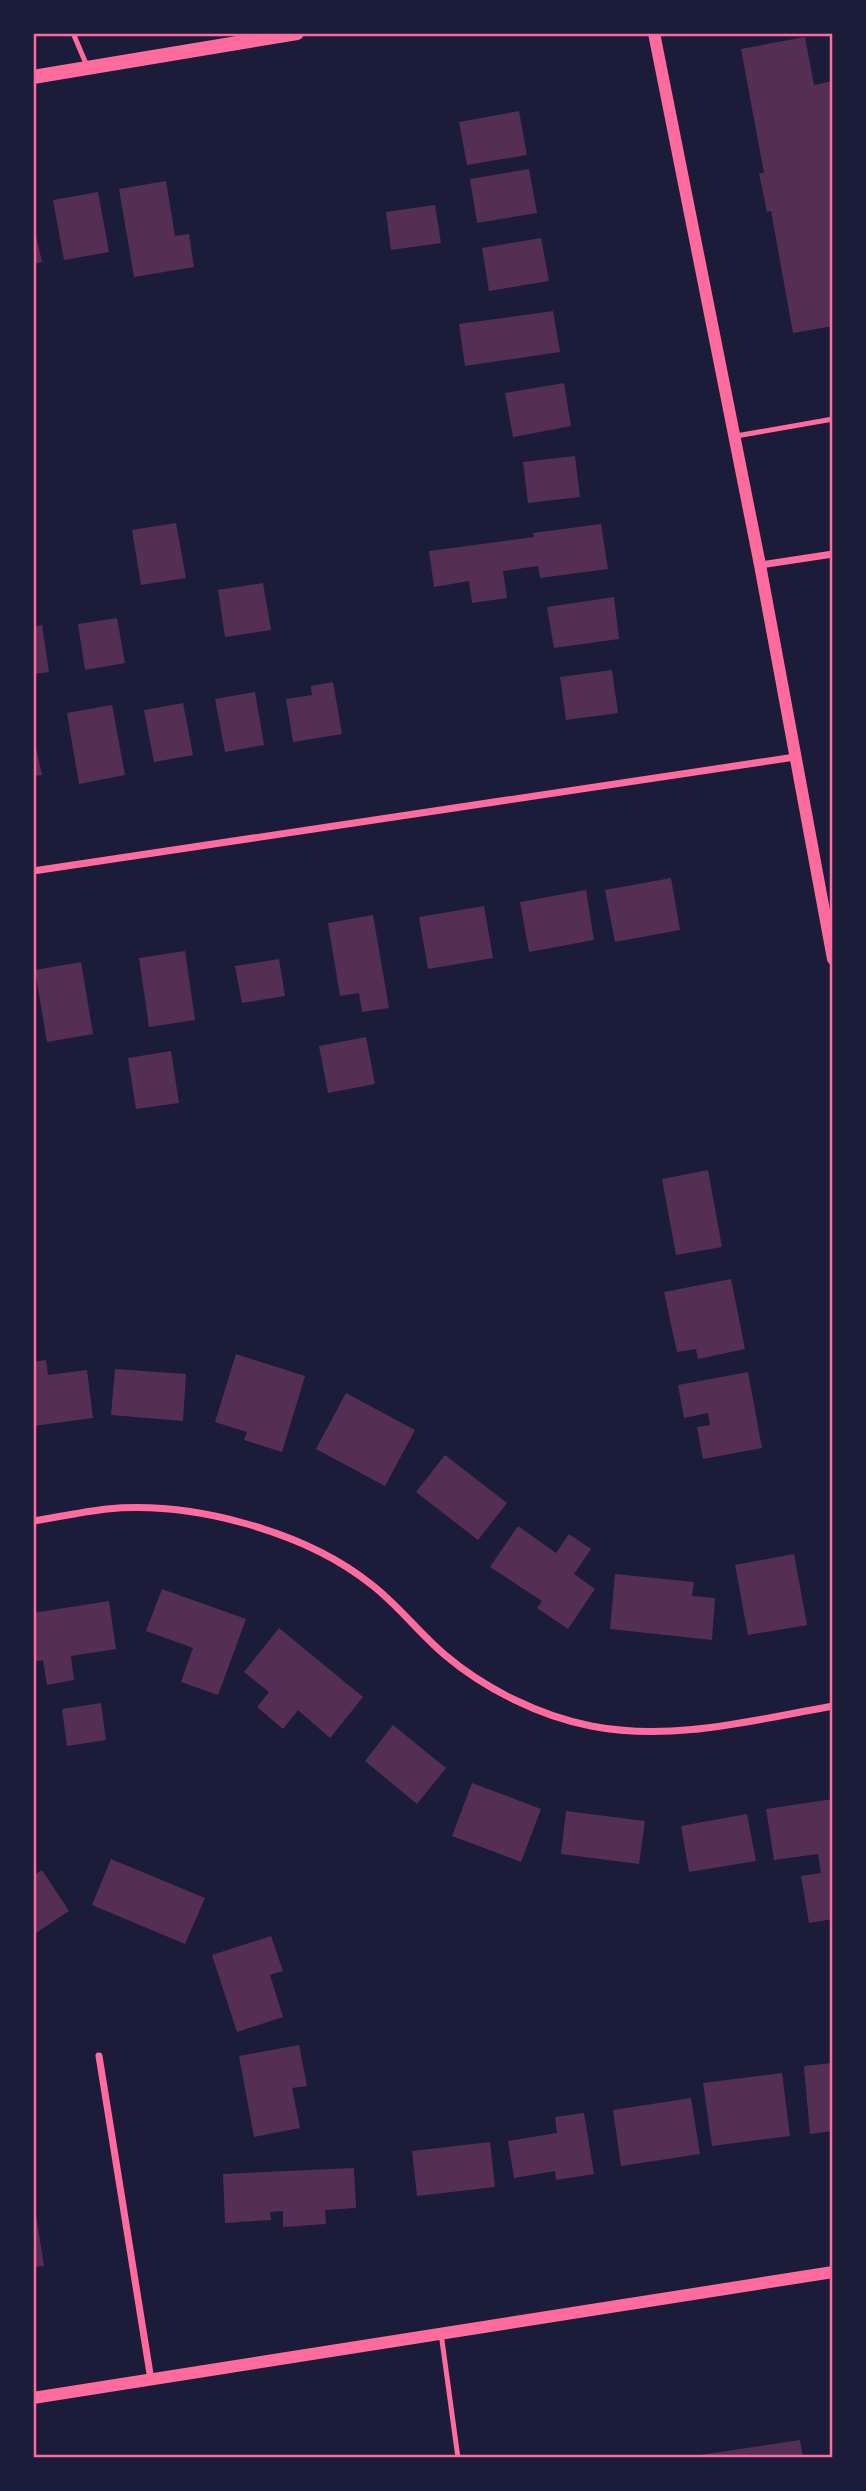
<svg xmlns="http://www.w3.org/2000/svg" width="866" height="2491" font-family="Spectral,serif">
<rect width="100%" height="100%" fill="#1b1b3a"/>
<path fill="#542f53" d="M 805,37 L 814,85 L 833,81 L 833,326 L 793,333 L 771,211 L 767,212 L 759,173 L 764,173 L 741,49 Z
M 519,111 L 527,155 L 467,165 L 459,122 Z
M 529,169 L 537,213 L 477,223 L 470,179 Z
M 166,181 L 175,236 L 189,234 L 194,267 L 134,277 L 119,189 Z
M 98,192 L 109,252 L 64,260 L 53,200 Z
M 435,205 L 441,243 L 391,250 L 386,212 Z
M 33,222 L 42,262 L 33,264 Z
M 541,238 L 549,281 L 489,291 L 482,248 Z
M 553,311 L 560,352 L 465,366 L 459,324 Z
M 564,383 L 571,426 L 513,437 L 505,393 Z
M 575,456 L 580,497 L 528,503 L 523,462 Z
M 176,523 L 186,578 L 141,585 L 132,530 Z
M 601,524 L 608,569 L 540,578 L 538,566 L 503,571 L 507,598 L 472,603 L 469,581 L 434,587 L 429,551 L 534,537 L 533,533 Z
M 263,583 L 271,630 L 225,637 L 218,590 Z
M 614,597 L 619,639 L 554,648 L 547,607 Z
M 117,618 L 125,663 L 85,670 L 78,624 Z
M 42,625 L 49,672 L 33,674 L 33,627 Z
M 612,670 L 618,713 L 566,720 L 560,677 Z
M 333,682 L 342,734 L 293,742 L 286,699 L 312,695 L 311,686 Z
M 255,692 L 264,745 L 225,752 L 215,699 Z
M 183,703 L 193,755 L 154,762 L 144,710 Z
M 112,705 L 125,775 L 79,784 L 67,713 Z
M 33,735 L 42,775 L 33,776 Z
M 671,878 L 680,930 L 615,942 L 605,890 Z
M 586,890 L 594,940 L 529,952 L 520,902 Z
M 484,906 L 493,958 L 428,969 L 419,917 Z
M 373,915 L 389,1008 L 362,1012 L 359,993 L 340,996 L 328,923 Z
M 185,951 L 195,1020 L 149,1027 L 139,958 Z
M 279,959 L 285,996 L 242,1003 L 235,966 Z
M 81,962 L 93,1034 L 47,1042 L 35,970 Z
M 366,1037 L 375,1084 L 328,1093 L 319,1046 Z
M 171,1051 L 179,1103 L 136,1109 L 128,1058 Z
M 708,1170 L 722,1247 L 676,1255 L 662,1179 Z
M 731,1279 L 745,1349 L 698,1359 L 696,1349 L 677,1352 L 664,1292 Z
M 236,1354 L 305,1376 L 282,1452 L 244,1440 L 247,1432 L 215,1422 Z
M 46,1360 L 48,1375 L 87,1370 L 93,1418 L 33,1426 L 33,1362 Z
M 115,1369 L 186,1374 L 183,1421 L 111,1415 Z
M 748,1372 L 762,1448 L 703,1459 L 697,1427 L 710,1425 L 708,1413 L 684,1418 L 678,1385 Z
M 346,1393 L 415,1430 L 385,1486 L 316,1449 Z
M 445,1455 L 507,1503 L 478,1540 L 416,1492 Z
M 518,1526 L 556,1553 L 569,1534 L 591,1549 L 574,1574 L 595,1589 L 568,1629 L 537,1608 L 542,1601 L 490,1567 Z
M 794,1554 L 807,1625 L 748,1635 L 735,1565 Z
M 615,1574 L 694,1582 L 692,1596 L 715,1598 L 712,1640 L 610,1629 Z
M 162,1589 L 246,1619 L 218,1695 L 181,1682 L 193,1648 L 146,1631 Z
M 109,1601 L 116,1649 L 71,1656 L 74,1680 L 47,1685 L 43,1660 L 33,1662 L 33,1613 Z
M 279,1628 L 363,1697 L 330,1738 L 298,1710 L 283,1729 L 257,1707 L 269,1692 L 244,1672 Z
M 101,1703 L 106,1740 L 67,1746 L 62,1709 Z
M 393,1725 L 446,1768 L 417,1804 L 365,1761 Z
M 472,1783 L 541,1809 L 521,1862 L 452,1836 Z
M 833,1799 L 833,1919 L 809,1923 L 801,1876 L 821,1873 L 818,1854 L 774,1860 L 766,1809 Z
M 566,1811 L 645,1821 L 639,1864 L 561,1854 Z
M 747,1814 L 756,1861 L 689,1872 L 681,1826 Z
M 111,1859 L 205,1898 L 185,1944 L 92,1905 Z
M 42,1870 L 69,1911 L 33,1935 L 33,1876 Z
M 271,1936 L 283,1971 L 270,1975 L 283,2017 L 237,2032 L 212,1955 Z
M 299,2045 L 307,2086 L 292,2088 L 300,2128 L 254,2137 L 239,2056 Z
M 833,2063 L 833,2131 L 810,2134 L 804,2066 Z
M 782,2073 L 790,2136 L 712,2146 L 703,2083 Z
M 691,2098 L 700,2154 L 621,2166 L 613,2110 Z
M 584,2113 L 594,2174 L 556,2180 L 555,2171 L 514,2178 L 508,2141 L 557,2133 L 555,2117 Z
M 490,2142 L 495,2187 L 417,2196 L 412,2151 Z
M 354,2168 L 356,2208 L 325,2210 L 326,2224 L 283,2227 L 283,2211 L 270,2212 L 271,2220 L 225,2223 L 223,2174 Z
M 33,2196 L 44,2266 L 33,2267 Z
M 800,2440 L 803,2458 L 693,2458 L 693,2456 Z"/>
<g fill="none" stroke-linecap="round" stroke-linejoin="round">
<path stroke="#ff6b9d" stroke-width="5" d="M 73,33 L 87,66
M 736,436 L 833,419
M 441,2333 L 458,2458"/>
<path stroke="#ff6b9d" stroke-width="7" d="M 760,565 L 833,554
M 33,871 L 795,757
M 33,1521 C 58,1517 82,1512 107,1509 C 192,1501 305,1531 372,1585 C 398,1605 419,1633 445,1655 C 485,1689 540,1716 591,1726 C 673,1742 753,1720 833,1706
M 99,2056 L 151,2380"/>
<path stroke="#ff6b9d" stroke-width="12" d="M 654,33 L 760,565 L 833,959
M 33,2398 L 833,2272"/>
<path stroke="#ff6b9d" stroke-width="14" d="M 33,77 L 297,33"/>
</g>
<rect width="866" height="2491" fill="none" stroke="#1b1b3a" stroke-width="70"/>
<rect x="35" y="35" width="796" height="2421" fill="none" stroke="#ff6b9d" stroke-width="2.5"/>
</svg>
